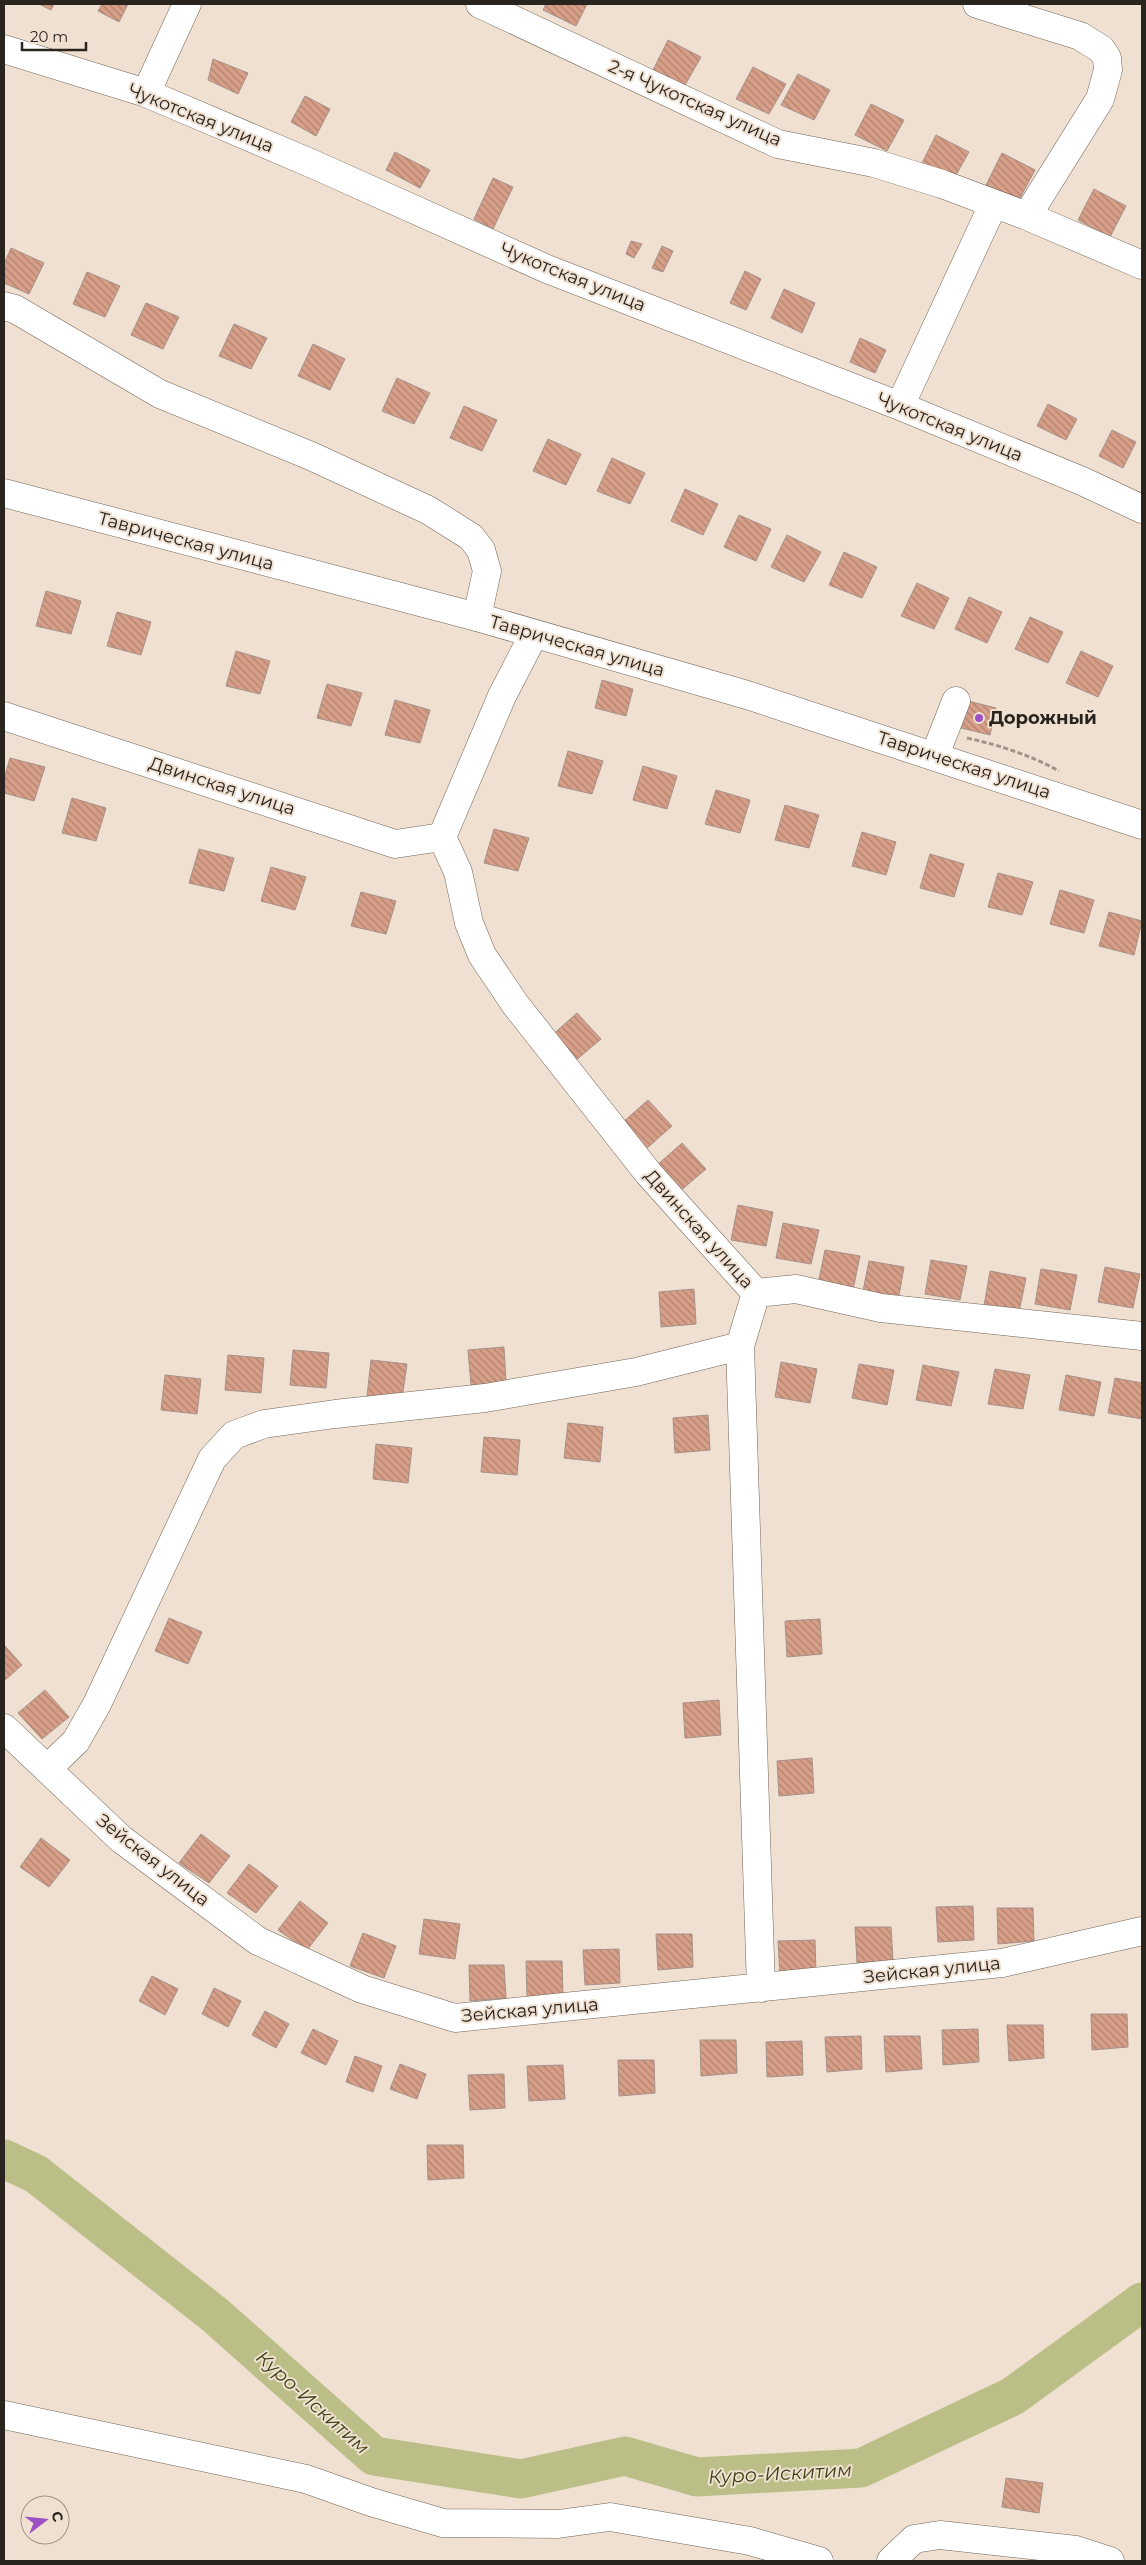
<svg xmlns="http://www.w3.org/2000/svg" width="1146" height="2565" font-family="Montserrat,sans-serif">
<defs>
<pattern id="building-back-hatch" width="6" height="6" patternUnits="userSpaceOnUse" patternTransform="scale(1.25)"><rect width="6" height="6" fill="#d89f88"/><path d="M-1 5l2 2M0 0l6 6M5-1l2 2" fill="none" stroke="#af816f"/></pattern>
</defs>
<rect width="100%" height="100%" fill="#f0e0d1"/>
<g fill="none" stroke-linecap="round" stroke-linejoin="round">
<path stroke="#bbbf87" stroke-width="39" d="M 4,2159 L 36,2174 L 215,2315 L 374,2456 L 521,2479 L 625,2456 L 697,2477 L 861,2468 L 1013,2396 L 1142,2302"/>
</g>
<path fill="url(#building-back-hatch)" stroke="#a5918a" d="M 39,4 L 54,4 L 51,10 Z
M 102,4 L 128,4 L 119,22 L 98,11 Z
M 546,4 L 587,4 L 576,26 L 543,10 Z
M 668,40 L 701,57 L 684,87 L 652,72 Z
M 213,59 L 248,73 L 238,94 L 208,80 Z
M 753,67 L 786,84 L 769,114 L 736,99 Z
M 798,74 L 830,90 L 814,120 L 781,105 Z
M 305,96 L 330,109 L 316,136 L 291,122 Z
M 871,104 L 904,120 L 887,151 L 855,135 Z
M 936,135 L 969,152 L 952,182 L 920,167 Z
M 395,152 L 430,170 L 420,188 L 386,170 Z
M 1002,153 L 1035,170 L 1019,200 L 986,185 Z
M 493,178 L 513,187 L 493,229 L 474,219 Z
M 1094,189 L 1126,206 L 1110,237 L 1078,220 Z
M 631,241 L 642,244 L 634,258 L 626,254 Z
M 662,246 L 673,251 L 663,272 L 652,268 Z
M 11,248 L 44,263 L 29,294 L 4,283 L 4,264 Z
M 745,271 L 761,279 L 746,310 L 730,303 Z
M 87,272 L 120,286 L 105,317 L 73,304 Z
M 784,289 L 815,303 L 802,333 L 771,318 Z
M 146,303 L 179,317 L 163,349 L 131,335 Z
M 234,324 L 267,338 L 251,369 L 219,356 Z
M 860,338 L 886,350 L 875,373 L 850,362 Z
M 313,344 L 345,359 L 330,390 L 298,376 Z
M 397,378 L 430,393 L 414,424 L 382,411 Z
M 1048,404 L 1077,419 L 1066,440 L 1037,426 Z
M 464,406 L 497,420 L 482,451 L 450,438 Z
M 1112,430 L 1136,442 L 1123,468 L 1099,456 Z
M 548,439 L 581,454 L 566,485 L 533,471 Z
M 612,458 L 645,473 L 630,504 L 597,491 Z
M 685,489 L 718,504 L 703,535 L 671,521 Z
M 739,515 L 771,529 L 756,561 L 724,547 Z
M 787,535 L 821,552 L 804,582 L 771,567 Z
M 844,552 L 877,567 L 862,598 L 829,585 Z
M 917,583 L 949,598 L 934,629 L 901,616 Z
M 46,591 L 81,601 L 71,634 L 36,626 Z
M 969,597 L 1002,612 L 987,643 L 955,629 Z
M 117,612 L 151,622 L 141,655 L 107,646 Z
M 1030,617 L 1063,632 L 1048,663 L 1015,649 Z
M 236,651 L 270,661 L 260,694 L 226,686 Z
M 1081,651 L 1113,666 L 1098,697 L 1066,683 Z
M 602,680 L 633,689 L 626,716 L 595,708 Z
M 327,684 L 362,693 L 351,726 L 317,718 Z
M 395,700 L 430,710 L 420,743 L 385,735 Z
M 968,701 L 996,708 L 990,735 L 961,728 Z
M 568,751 L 603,761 L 592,794 L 558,786 Z
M 10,758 L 45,767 L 34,801 L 4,793 L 4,779 Z
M 643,766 L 677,776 L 667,809 L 633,800 Z
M 716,790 L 750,800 L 740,833 L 705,824 Z
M 72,798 L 106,808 L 96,841 L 62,833 Z
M 785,805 L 819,815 L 809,848 L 775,840 Z
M 494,829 L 529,838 L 518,871 L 484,863 Z
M 862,832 L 896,842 L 886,875 L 852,866 Z
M 199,849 L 234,858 L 224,891 L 189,883 Z
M 930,854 L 964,864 L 954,897 L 920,888 Z
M 271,867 L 306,877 L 295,910 L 261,901 Z
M 998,873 L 1033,882 L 1022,915 L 988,907 Z
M 1060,890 L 1094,900 L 1084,933 L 1050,924 Z
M 361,892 L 396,901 L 386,934 L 351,926 Z
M 1109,912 L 1142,921 L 1134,955 L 1099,946 Z
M 577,1013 L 601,1039 L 575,1061 L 551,1036 Z
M 648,1100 L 672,1126 L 646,1149 L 622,1123 Z
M 682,1143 L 706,1169 L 679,1192 L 656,1166 Z
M 738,1205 L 773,1212 L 766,1246 L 731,1240 Z
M 783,1223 L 819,1230 L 811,1264 L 776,1258 Z
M 825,1250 L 860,1256 L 853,1290 L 818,1284 Z
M 931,1260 L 967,1266 L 960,1300 L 925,1294 Z
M 869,1261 L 904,1267 L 898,1301 L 862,1296 Z
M 1105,1267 L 1140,1274 L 1133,1308 L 1098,1302 Z
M 1041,1269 L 1077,1275 L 1070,1310 L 1035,1304 Z
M 990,1271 L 1026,1278 L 1019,1312 L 984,1306 Z
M 694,1289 L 696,1324 L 661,1327 L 659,1292 Z
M 504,1347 L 506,1382 L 471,1385 L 468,1350 Z
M 293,1350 L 329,1353 L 326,1388 L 290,1385 Z
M 228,1355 L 264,1358 L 261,1393 L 225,1390 Z
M 371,1360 L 407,1364 L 402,1399 L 367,1396 Z
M 781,1362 L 817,1369 L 810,1403 L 775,1397 Z
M 859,1364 L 894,1370 L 887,1405 L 852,1398 Z
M 923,1365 L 959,1372 L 951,1406 L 916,1400 Z
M 995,1369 L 1030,1375 L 1023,1409 L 988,1404 Z
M 165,1375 L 201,1379 L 197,1414 L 161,1410 Z
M 1066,1375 L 1101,1382 L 1094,1416 L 1059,1410 Z
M 1115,1378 L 1142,1383 L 1142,1419 L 1108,1413 Z
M 708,1415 L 710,1450 L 675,1453 L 673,1418 Z
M 568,1423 L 603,1427 L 600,1462 L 564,1458 Z
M 484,1437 L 520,1440 L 517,1475 L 481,1472 Z
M 376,1444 L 412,1448 L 408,1483 L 373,1479 Z
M 169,1618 L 202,1632 L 188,1664 L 155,1651 Z
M 820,1619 L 822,1654 L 787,1657 L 785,1621 Z
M 4,1645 L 22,1665 L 4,1681 Z
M 45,1690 L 69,1717 L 42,1739 L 18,1713 Z
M 719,1700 L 721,1735 L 685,1738 L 683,1703 Z
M 812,1758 L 814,1793 L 779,1796 L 777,1761 Z
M 201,1834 L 230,1856 L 209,1883 L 179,1863 Z
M 41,1838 L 70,1860 L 49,1887 L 20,1867 Z
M 249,1864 L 278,1886 L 256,1913 L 227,1893 Z
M 300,1901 L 328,1923 L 307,1950 L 278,1930 Z
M 973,1906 L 974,1940 L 938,1942 L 936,1907 Z
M 997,1908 L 1033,1908 L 1034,1941 L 998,1944 Z
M 424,1919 L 460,1924 L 455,1959 L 419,1954 Z
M 855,1927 L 891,1927 L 893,1960 L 857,1963 Z
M 363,1933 L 396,1946 L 384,1978 L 350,1966 Z
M 656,1934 L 692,1934 L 693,1967 L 658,1970 Z
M 815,1940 L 816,1974 L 780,1976 L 778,1941 Z
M 619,1949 L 620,1983 L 585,1985 L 583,1950 Z
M 526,1961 L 562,1961 L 563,1994 L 527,1997 Z
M 469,1965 L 504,1965 L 506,1998 L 470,2001 Z
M 152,1976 L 178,1989 L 165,2015 L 139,2001 Z
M 214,1988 L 241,2001 L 228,2027 L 202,2014 Z
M 265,2011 L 289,2024 L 276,2048 L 252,2035 Z
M 1091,2014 L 1127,2014 L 1128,2047 L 1092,2050 Z
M 1007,2025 L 1043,2025 L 1044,2058 L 1009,2061 Z
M 313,2029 L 338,2041 L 326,2065 L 301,2053 Z
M 978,2029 L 979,2062 L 943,2065 L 942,2030 Z
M 861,2036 L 862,2069 L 827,2072 L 825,2037 Z
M 884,2036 L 920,2036 L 922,2069 L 886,2072 Z
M 700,2040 L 736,2040 L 737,2073 L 701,2076 Z
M 802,2041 L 803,2075 L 767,2077 L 766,2042 Z
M 355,2056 L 382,2066 L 373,2092 L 346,2082 Z
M 618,2060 L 654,2060 L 655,2093 L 619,2096 Z
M 400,2064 L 426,2074 L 417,2099 L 390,2089 Z
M 563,2065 L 565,2099 L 529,2101 L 527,2066 Z
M 504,2074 L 505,2108 L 470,2110 L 468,2075 Z
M 427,2145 L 463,2145 L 464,2178 L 428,2180 Z
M 1006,2478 L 1043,2483 L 1039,2513 L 1002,2507 Z"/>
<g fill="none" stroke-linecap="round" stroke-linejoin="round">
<g stroke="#716457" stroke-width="29">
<path id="minor" d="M 480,4 L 778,144 L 874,163 L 942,184 L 1027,216 L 1142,265
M 977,4 L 1080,36 L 1101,49 L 1107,58 L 1108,70 L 1100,99 L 1027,216
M 4,49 L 146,93 L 315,165 L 547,269 L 900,406 L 1082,481 L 1142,509
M 146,93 L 187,4
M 4,306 L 15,309 L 160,394 L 311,456 L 428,510 L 471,537 L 481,550 L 487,571 L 477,617
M 900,406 L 993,205
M 534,634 L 502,696 L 442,837 L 458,872 L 469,923 L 482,955 L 515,1004 L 649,1174 L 756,1293 L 796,1289 L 881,1308 L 1142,1336
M 4,716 L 395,844 L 442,837
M 935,755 L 956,701
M 756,1293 L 740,1346 L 761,1988
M 4,1728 L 121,1839 L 258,1941 L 362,1989 L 455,2018 L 1002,1963 L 1142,1931
M 47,1769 L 76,1741 L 97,1704 L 212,1459 L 234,1435 L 264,1424 L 335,1414 L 485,1398 L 636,1372 L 740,1346
M 4,2415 L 306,2479 L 371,2502 L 443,2523 L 558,2524 L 610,2517 L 750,2541 L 819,2561
M 891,2561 L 914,2539 L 940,2535 L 1076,2550 L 1110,2561"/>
</g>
<g stroke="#716457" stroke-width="29">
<path id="major" d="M 4,493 L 477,617 L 747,695 L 1142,825"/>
</g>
<path stroke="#a1958a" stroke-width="3" stroke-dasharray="5 2.5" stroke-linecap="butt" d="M 967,738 C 999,745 1030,755 1059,771"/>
<use href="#minor" stroke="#fff" stroke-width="28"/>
<use href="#major" stroke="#fff" stroke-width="28"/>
</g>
<circle fill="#9b51c4" stroke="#f0e0d1" stroke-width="2" cx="979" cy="718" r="5"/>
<g text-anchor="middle" stroke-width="4" stroke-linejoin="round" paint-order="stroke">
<g font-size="18" fill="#29241e" stroke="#f0e0d1">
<text transform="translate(695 103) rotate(24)" y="6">2-я Чукотская улица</text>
<text transform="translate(201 118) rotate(22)" y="6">Чукотская улица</text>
<text transform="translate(573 277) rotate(22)" y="6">Чукотская улица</text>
<text transform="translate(950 427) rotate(22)" y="6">Чукотская улица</text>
<text transform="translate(186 541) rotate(15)" y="6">Таврическая улица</text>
<text transform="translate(577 646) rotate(16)" y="6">Таврическая улица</text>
<text transform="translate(964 765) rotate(18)" y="6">Таврическая улица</text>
<text transform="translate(222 786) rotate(18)" y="6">Двинская улица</text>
<text transform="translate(699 1229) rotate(48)" y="6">Двинская улица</text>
<text transform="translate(153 1860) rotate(38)" y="6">Зейская улица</text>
<text transform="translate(932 1970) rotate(-6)" y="6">Зейская улица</text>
<text transform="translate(530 2010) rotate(-5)" y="6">Зейская улица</text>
</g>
<g font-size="18" font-weight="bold" fill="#29241e" stroke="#f0e0d1" text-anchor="start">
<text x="989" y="724">Дорожный</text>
</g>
<g font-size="19" font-style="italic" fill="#3d4014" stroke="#f0e0d1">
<text transform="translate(313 2402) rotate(42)" y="7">Куро-Искитим</text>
<text transform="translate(780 2473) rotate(-3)" y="7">Куро-Искитим</text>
</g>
</g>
<rect width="1146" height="2565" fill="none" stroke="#29241e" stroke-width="10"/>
<g transform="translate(45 2520) rotate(74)"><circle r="24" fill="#f0e0d1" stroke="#a09589"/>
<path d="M0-4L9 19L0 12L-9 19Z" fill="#9b51c4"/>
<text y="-8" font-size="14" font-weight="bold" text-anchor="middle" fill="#29241e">С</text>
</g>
<path d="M22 42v8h64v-8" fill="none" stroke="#29241e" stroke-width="2.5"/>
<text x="30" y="42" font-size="15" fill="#29241e" stroke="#f0e0d1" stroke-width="4" paint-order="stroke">20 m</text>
</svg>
